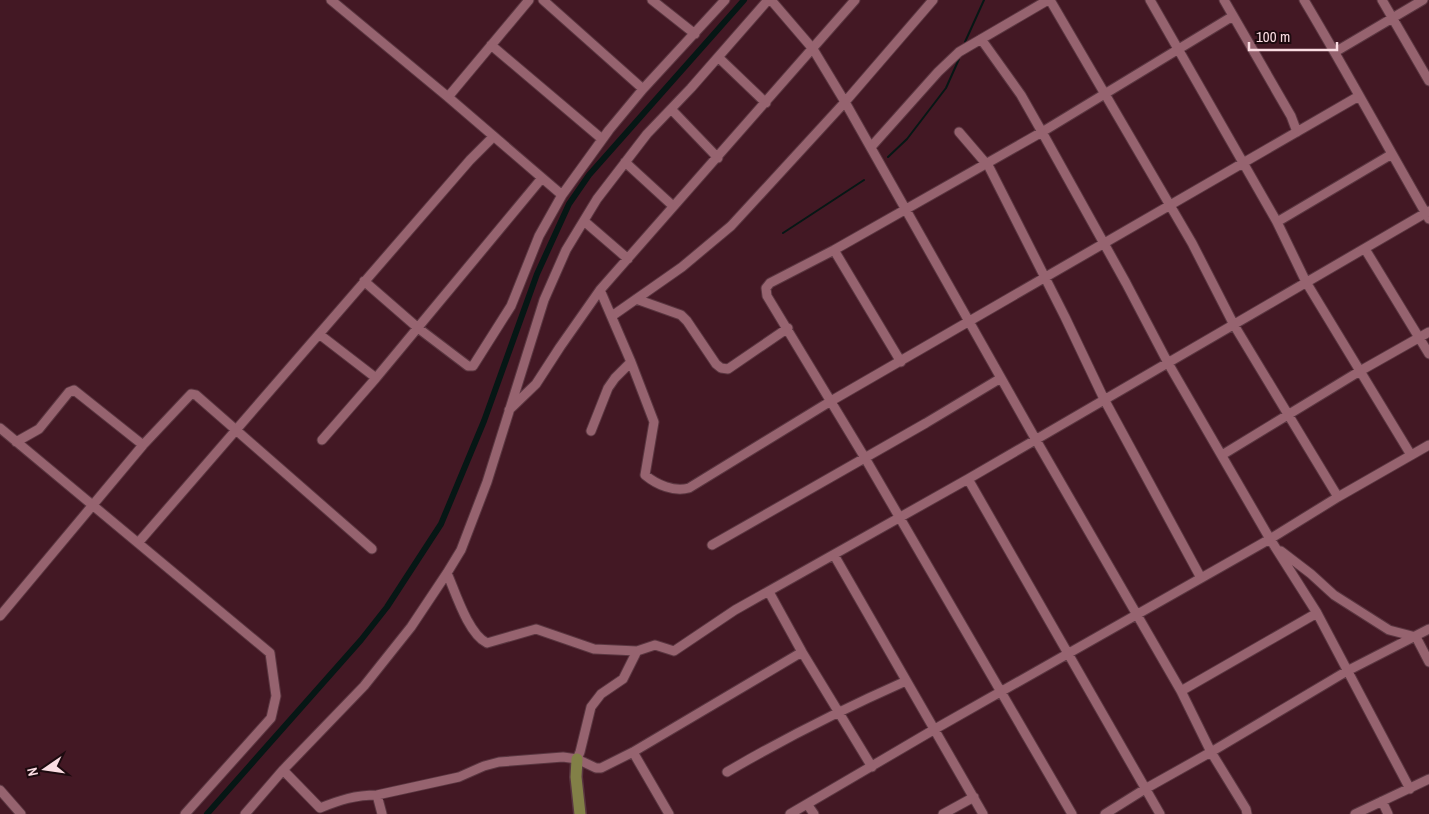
<svg xmlns="http://www.w3.org/2000/svg" width="1429" height="814" font-family="'Archivo Narrow',sans-serif">
<rect width="100%" height="100%" fill="#431824"/>
<g fill="none" stroke-linecap="round" stroke-linejoin="round">
<path stroke="#061715" stroke-width="2" d="M 965,42 L 984,0
M 888,157 L 907,139 L 946,88 L 959,59
M 783,233 L 864,180"/>
<path stroke="#061715" stroke-width="6" d="M 207,814 L 361,640 L 387,607 L 441,524 L 484,421 L 537,274 L 569,204 L 589,175 L 744,0"/>
<g stroke="#5a3640" stroke-width="11">
<path id="minor" d="M 331,0 L 448,97
M 529,0 L 448,97 L 562,195
M 543,0 L 643,89
M 652,0 L 695,34
M 771,0 L 813,49 L 845,102 L 1036,440 L 1181,691 L 1211,752 L 1246,809 L 1247,814
M 1050,0 L 1192,243 L 1234,325 L 1338,497
M 1150,0 L 1277,222 L 1306,282 L 1411,455
M 1224,0 L 1291,116 L 1297,132
M 1304,0 C 1347,72 1387,146 1429,219
M 1382,0 L 1429,81
M 981,39 L 1021,95 L 1042,132 L 1126,283 L 1168,363 L 1270,539 L 1317,613 L 1410,789
M 491,45 L 602,139
M 1335,52 L 1423,0
M 718,57 L 766,103
M 671,109 L 718,158
M 959,132 L 989,167 L 1065,317 L 1104,399 L 1201,578
M 871,147 L 938,72 L 959,52 L 1048,0
M 625,162 L 673,206
M 584,221 L 628,259
M 1277,222 L 1392,154
M 1365,249 L 1429,354
M 834,250 L 901,362
M 364,281 L 418,328 L 468,366 L 473,366 L 511,306 L 539,236 L 562,195 L 609,130 L 643,89 L 725,0
M 600,290 L 631,362 L 654,422 L 645,475 C 657,485 674,492 689,488 L 831,401 L 1359,96
M 636,299 L 681,315 L 687,321 L 716,364 L 721,368 L 728,369 L 788,328
M 612,316 L 682,267 L 731,226 L 845,102 L 933,0
M 319,334 L 376,378 L 542,178
M 509,410 L 536,384 L 560,347 L 600,290 L 855,0
M 0,428 L 270,653 L 276,696 L 271,718 L 185,814
M 591,431 L 608,388 L 615,378 L 631,362
M 322,440 L 376,378
M 16,442 L 39,429 L 69,392 L 74,390 L 143,445
M 1222,455 L 1360,371 L 1429,332
M 968,479 L 1160,814
M 138,543 L 470,160 L 493,137
M 712,545 L 926,423 L 1001,378
M 1281,551 L 1311,574 L 1334,595 L 1389,630 L 1416,637 L 1429,662
M 834,555 L 983,814
M 447,573 C 455,591 468,634 487,643 L 536,629 L 594,649 L 637,651 L 655,645 L 674,651 L 735,610 L 968,479 L 1429,211
M 769,592 L 802,652 L 872,767
M 0,616 L 143,445 L 191,394 L 196,395 L 372,549
M 1181,691 L 1317,613
M 633,752 L 669,814
M 577,759 L 580,752 L 591,707 L 601,694 L 623,679 L 637,651
M 283,770 L 320,808 C 340,800 355,795 377,795 L 459,777 L 484,766 L 499,762 L 563,757 L 577,759 L 596,768 L 601,768 L 633,752 L 802,652
M 727,772 C 785,738 845,708 906,681
M 0,790 L 21,814
M 377,795 L 382,814
M 1382,801 L 1388,814
M 807,804 L 814,814
M 245,814 L 283,770 L 364,686 L 411,627 L 447,573 L 461,550 L 487,482 L 544,300 L 566,250 L 597,199 L 647,134 L 691,88 L 768,0
M 790,814 L 935,729 L 1270,539 L 1338,497 L 1429,445
M 943,814 L 974,797
M 1072,814 L 865,458 L 767,296 L 766,288 L 770,283 L 834,250 L 1042,132 L 1233,16
M 1105,814 L 1145,789 L 1211,752 L 1347,671 L 1429,629
M 1355,814 L 1429,779"/>
</g>
<g stroke="#5a3640" stroke-width="14">
<path id="major" d="M 577,759 L 576,777 L 580,814"/>
</g>
<use href="#minor" stroke="#96636f" stroke-width="9"/>
<use href="#major" stroke="#828047" stroke-width="11"/>
</g>
<g transform="translate(45 769) rotate(257)" stroke="#1d0a0f" stroke-width="4" paint-order="stroke">
<path d="M0-4L9 19L0 12L-9 19Z" fill="#fadce2"/>
<text y="-8" font-size="14" font-weight="bold" text-anchor="middle" fill="#fadce2">N</text>
</g>
<path d="M1249 42v8h88v-8" fill="none" stroke="#fadce2" stroke-width="2.5"/>
<text x="1256" y="42" font-size="15" fill="#fadce2" stroke="#1d0a0f" stroke-width="4" paint-order="stroke">100 m</text>
</svg>
